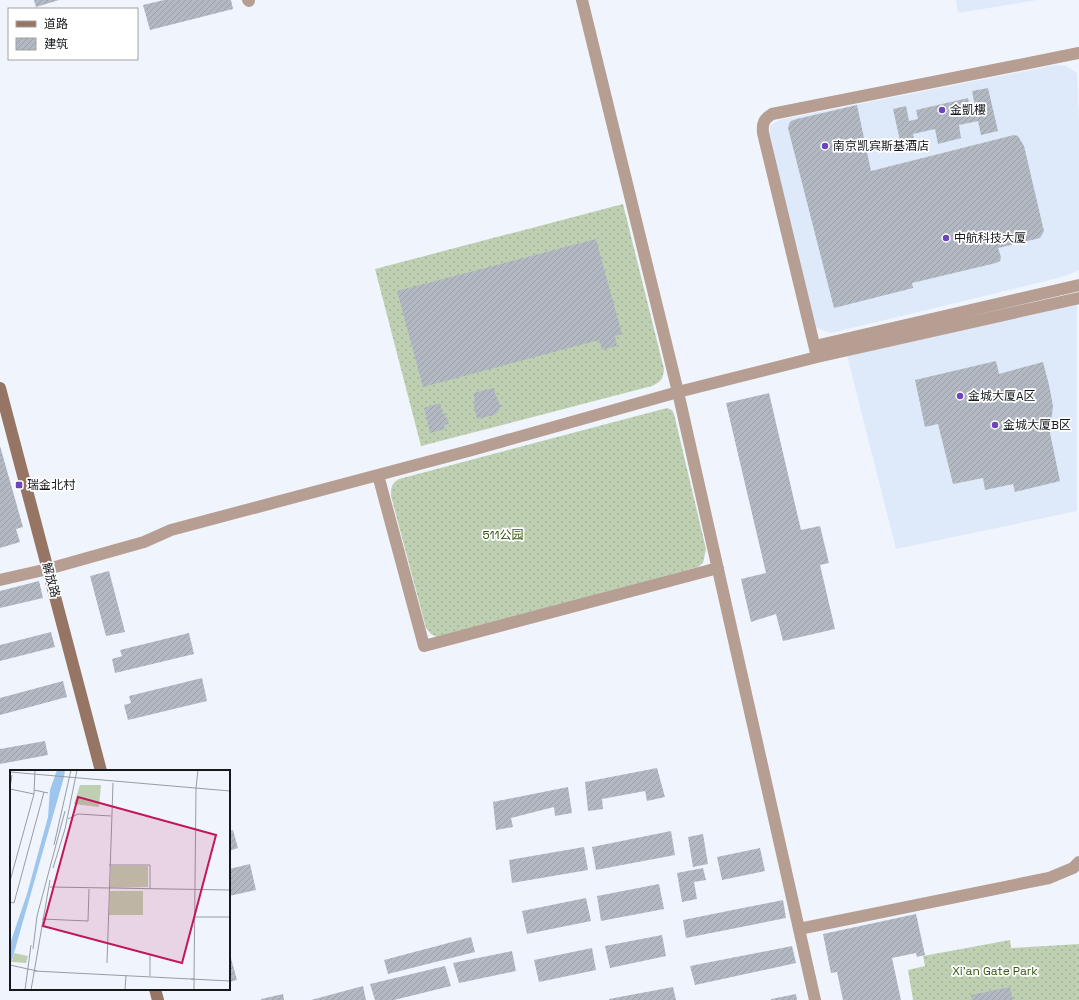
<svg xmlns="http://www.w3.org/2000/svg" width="1079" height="1000" font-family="'Space Grotesk','Noto Sans SC',sans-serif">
<defs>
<pattern id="grass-dots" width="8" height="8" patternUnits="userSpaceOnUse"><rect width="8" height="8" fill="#bfd0b2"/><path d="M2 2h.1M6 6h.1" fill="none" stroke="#a3b298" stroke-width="1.8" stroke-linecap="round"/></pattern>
<pattern id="building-hatch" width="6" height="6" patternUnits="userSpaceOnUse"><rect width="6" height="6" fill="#b3b9c3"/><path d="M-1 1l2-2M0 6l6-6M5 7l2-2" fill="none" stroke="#999ea7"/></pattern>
</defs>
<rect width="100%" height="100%" fill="#f0f5fd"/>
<path fill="#dee9fa" d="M 956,0 L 1037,0 L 958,13 Z
M 1056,65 L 1066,66 L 1077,73 L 1079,122 L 1079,270 L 1062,277 L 831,333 L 822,330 L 814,326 L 769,137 L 770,126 L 779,120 Z
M 1077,304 L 1077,511 L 896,549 L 847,355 Z"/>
<path fill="url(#grass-dots)" d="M 623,204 L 664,369 C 663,379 661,382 652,386 L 421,446 L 375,269 Z
M 667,408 L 672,410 L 674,414 L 706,549 L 703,563 L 698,567 L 437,637 L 431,634 L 426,628 L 391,496 C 391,487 391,484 399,479 Z
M 1010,940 L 1011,948 L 1079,944 L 1079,1000 L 913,1000 L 908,970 L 925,966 L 923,956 Z"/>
<path fill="url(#building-hatch)" d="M 34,0 L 59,0 L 36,7 Z
M 164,0 L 231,0 L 233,9 L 150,30 L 143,5 Z
M 988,88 L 998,131 L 981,135 L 978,121 L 959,125 L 961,138 L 938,144 L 935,129 L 913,134 L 916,147 L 902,150 L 893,109 L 906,106 L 909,121 L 918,119 L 916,110 L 968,98 L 970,107 L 975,106 L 972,91 Z
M 857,105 L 871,171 L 1014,135 L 1018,136 L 1024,146 L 1043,227 L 1044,231 L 1040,238 L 998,248 L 1001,257 L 1000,261 L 996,263 L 912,283 L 913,288 L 834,308 L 788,128 L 789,124 L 791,121 L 797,119 Z
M 596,239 L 622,334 L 615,336 L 617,346 L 602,350 L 599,340 L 423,387 L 397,291 Z
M 996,361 L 999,374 L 1043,362 L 1049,385 L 1053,406 L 1050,433 L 1060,481 L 1015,492 L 1013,484 L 985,490 L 983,478 L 953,484 L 938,424 L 925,427 L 915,380 Z
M 494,388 L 496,397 L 497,397 L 499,403 L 502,406 L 499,408 L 499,410 L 495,415 L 477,419 L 473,402 L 475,402 L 473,393 Z
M 769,393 L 801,530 L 820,526 L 829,563 L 820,565 L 835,629 L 783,641 L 776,614 L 751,622 L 741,579 L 766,573 L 726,403 Z
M 440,403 L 443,414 L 444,413 L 446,418 L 447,417 L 449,424 L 444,425 L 445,429 L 430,433 L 424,408 Z
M 0,446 L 23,527 L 16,529 L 20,542 L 0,548 Z
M 109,571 L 125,632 L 106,636 L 90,576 Z
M 39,581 L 43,598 L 0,608 L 0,591 Z
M 51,632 L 55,647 L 0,661 L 0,645 Z
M 189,633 L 194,654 L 115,673 L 112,659 L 122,656 L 120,650 Z
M 202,678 L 207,701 L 128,720 L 124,705 L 131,703 L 129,696 Z
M 63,681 L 67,697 L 0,715 L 0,698 Z
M 45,741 L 48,755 L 0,764 L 0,749 Z
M 657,768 L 665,797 L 647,801 L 645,791 L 602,799 L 603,809 L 588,811 L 585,782 Z
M 568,787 L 572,813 L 555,816 L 554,807 L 511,818 L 513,827 L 496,830 L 493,802 Z
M 233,830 L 238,848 L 229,851 L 229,831 Z
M 671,831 L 675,855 L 596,870 L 592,847 Z
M 703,834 L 708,864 L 693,867 L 688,837 Z
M 584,847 L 588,870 L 512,883 L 509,860 Z
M 760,848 L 765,871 L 722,880 L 717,857 Z
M 250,864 L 256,890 L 229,896 L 229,869 Z
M 703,868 L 706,880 L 694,882 L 697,899 L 682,902 L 677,873 Z
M 659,884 L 664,909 L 601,921 L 597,896 Z
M 586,898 L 591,921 L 527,934 L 522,911 Z
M 783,900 L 786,918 L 686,938 L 683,920 Z
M 916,914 L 925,955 L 917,957 L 916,953 L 892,958 L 901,1000 L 843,1000 L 837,972 L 831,973 L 823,934 Z
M 662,935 L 666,956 L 610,968 L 605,946 Z
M 471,937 L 475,952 L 388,974 L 384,960 Z
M 792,946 L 796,963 L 695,985 L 690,966 Z
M 592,948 L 596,970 L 539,982 L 534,960 Z
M 229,951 L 237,980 L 229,982 Z
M 512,951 L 516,971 L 459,983 L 453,963 Z
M 445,966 L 451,986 L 394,1000 L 375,1000 L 370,984 Z
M 363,986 L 366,1000 L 311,1000 Z
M 673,987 L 676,1000 L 609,1000 L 609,999 Z
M 1010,987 L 1013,1000 L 972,1000 L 971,995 Z
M 283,994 L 284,1000 L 261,1000 L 261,999 Z
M 796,994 L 797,1000 L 771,1000 L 771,999 Z"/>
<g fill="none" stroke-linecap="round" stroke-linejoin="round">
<path stroke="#b69e93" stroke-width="12" d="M 248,0 L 249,1
M 582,0 L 678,392 L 815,1000
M 815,346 L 1079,285
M 817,357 L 763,133 C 762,123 764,119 772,114 L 1079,53
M 378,475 L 424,646 L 718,568
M 0,580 L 48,569 L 144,542 L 171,530 L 472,450 L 678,392 L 817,357 L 1079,298
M 799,929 L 1049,878 L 1073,868 L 1079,862"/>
<path stroke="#967564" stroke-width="12" d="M 0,388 L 101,771
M 155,989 L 158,1000"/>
</g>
<g fill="#6d45bd" stroke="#fff" stroke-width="1.5">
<circle cx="942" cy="110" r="4"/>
<circle cx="825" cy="146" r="4"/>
<circle cx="946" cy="238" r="4"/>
<circle cx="960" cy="396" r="4"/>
<circle cx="995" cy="425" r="4"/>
<rect x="15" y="481" width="8" height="8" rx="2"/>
</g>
<g text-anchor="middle" stroke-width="3.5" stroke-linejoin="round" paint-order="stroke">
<g font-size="12" fill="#15171a" stroke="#fff" text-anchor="start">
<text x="950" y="114">金凱樓</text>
<text x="833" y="150">南京凯宾斯基酒店</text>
<text x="954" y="242">中航科技大厦</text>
<text x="968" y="400">金城大厦A区</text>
<text x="1003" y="429">金城大厦B区</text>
<text x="27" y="489">瑞金北村</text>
</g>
<g font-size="12" fill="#355511" stroke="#fff">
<text x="503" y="539">511公园</text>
<text x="995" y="975">Xi'an Gate Park</text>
</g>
<g font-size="12" fill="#15171a" stroke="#fff">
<text transform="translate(51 580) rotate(75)" y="4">解放路</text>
</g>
</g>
<g transform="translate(10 770)">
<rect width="220" height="220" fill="#f0f5fd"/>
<path d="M 70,15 L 91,15 L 89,37 L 64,34 ZM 101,96 L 138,96 L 138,117 L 100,118 ZM 100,121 L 133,121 L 133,145 L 99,145 ZM 4,183 L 18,186 L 16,193 L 2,192 Z" fill="#bfd0b2"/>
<path d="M 47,0 L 55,0 L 54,7 L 0,197 L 0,174 L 17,124 L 38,47 L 40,20 Z" fill="#9dc5ed"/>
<path fill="none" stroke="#989ca2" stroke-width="1" d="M 0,2 L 220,21M 0,18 L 2,5M 186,18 L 188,0M 0,19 L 24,24M 24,20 L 38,23M 58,49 L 68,44 L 101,46M 44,75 L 61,0M 99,95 L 140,95 L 140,119M 43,98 L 55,59 L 67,0M 0,111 L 24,24 L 25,0M 40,117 L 220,120M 0,132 L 4,133 L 34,22M 185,147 L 220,147M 32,149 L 78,151 L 79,119M 23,179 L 27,146 L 55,41M 97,193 L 103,13M 0,195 L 27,201M 24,201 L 220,211M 140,206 L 140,184M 181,209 L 184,209 L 184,220M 184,210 L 186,18M 15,220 L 21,175M 21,220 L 40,110M 115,220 L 116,205"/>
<path fill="#c2185b" fill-opacity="0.15" stroke="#c2185b" stroke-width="2" d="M 68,27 L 206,65 L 172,193 L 33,156 Z"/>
<rect width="220" height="220" fill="none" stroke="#15171a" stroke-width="2"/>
</g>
<rect x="8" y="8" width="130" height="52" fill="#ffffff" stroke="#a1a2a3"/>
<rect x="16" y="21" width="20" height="6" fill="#967564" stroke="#a1a2a3"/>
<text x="44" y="28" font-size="12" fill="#15171a">道路</text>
<rect x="16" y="38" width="20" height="12" fill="url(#building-hatch)" stroke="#a1a2a3"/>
<text x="44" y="48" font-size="12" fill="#15171a">建筑</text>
</svg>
